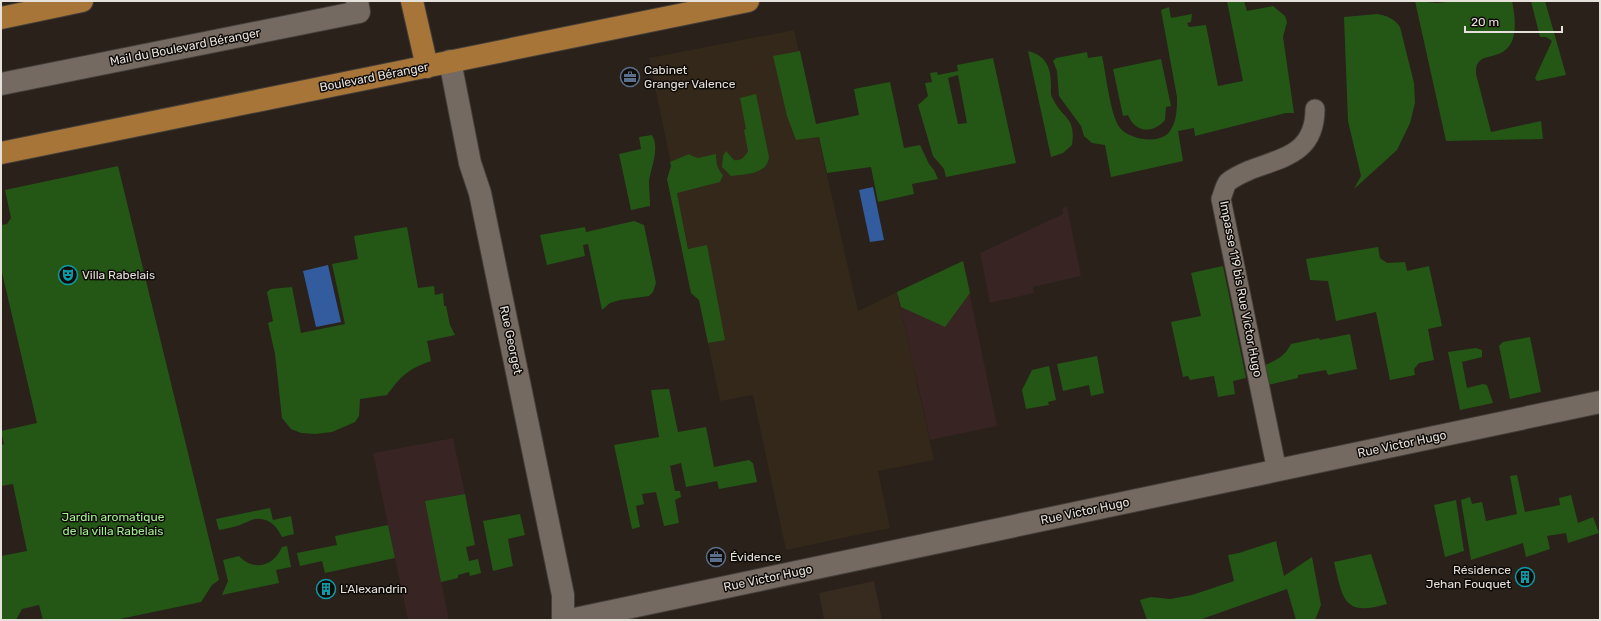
<svg xmlns="http://www.w3.org/2000/svg" width="1601" height="621" font-family="Rubik,sans-serif">
<rect width="100%" height="100%" fill="#29211a"/>
<path fill="#332819" d="M 794,30 L 858,311 L 897,292 L 934,460 L 878,471 L 890,528 L 786,550 L 753,395 L 720,401 L 649,58 Z"/>
<path fill="#372423" d="M 1067,206 L 1081,276 L 1033,287 L 1034,293 L 990,303 L 980,253 L 1063,214 L 1062,209 Z
M 963,261 L 997,426 L 930,440 L 897,292 Z
M 453,438 L 465,494 L 425,501 L 449,620 L 408,620 L 373,453 Z"/>
<path fill="#372a1f" d="M 874,581 L 882,620 L 824,620 L 819,593 Z"/>
<path fill="#245715" fill-rule="evenodd" d="M 1227,1 L 1244,1 L 1247,11 L 1273,6 L 1285,16 L 1287,22 L 1283,37 L 1294,113 L 1286,113 L 1195,136 L 1194,128 L 1178,131 L 1183,161 L 1111,177 L 1105,145 L 1092,143 L 1084,136 L 1081,126 L 1059,96 L 1057,71 L 1053,61 L 1056,58 L 1087,52 L 1088,58 L 1102,56 C 1106,73 1110,115 1120,128 C 1130,140 1161,145 1170,131 C 1177,121 1177,108 1177,97 L 1161,10 L 1169,7 L 1171,18 L 1192,14 L 1191,22 L 1187,23 L 1189,27 L 1206,25 L 1218,86 L 1243,81 Z
M 1415,1 L 1437,3 L 1457,1 L 1512,1 C 1515,16 1519,41 1504,51 C 1491,60 1475,53 1476,74 L 1491,132 L 1541,121 L 1543,139 L 1446,141 Z
M 1531,1 L 1545,1 L 1566,75 L 1537,81 L 1535,78 L 1552,41 L 1546,37 L 1540,37 Z
M 1377,14 C 1387,16 1394,18 1400,27 L 1414,83 L 1415,103 L 1410,123 L 1397,150 L 1354,189 L 1361,176 L 1348,121 L 1344,17 Z
M 800,51 L 816,124 L 859,115 L 854,89 L 890,82 L 904,148 L 920,145 L 929,164 L 934,170 L 938,179 L 912,184 L 914,194 L 878,202 L 871,167 L 827,173 L 819,137 L 796,140 L 787,116 L 773,56 Z
M 1028,51 C 1047,56 1051,68 1051,87 C 1051,91 1050,95 1053,99 C 1063,120 1076,116 1072,145 L 1063,153 L 1051,157 Z
M 993,58 L 1016,163 L 946,177 L 944,169 L 933,156 L 918,105 L 928,96 L 925,83 L 932,82 L 930,73 L 937,72 L 938,75 L 958,71 L 957,65 ZM 958,75 L 967,123 L 958,124 L 948,78 Z
M 1161,59 L 1171,106 L 1166,107 L 1165,120 C 1153,134 1135,133 1128,115 L 1123,116 L 1113,69 Z
M 756,94 L 769,157 C 767,175 746,174 731,176 L 722,167 L 723,156 L 726,151 L 734,160 C 741,161 744,158 748,151 L 744,130 L 746,129 L 740,98 Z
M 652,135 C 660,148 651,167 649,181 C 649,189 650,198 650,206 L 631,210 L 619,154 L 641,149 L 639,137 Z
M 689,154 L 690,155 L 698,158 L 716,154 C 716,162 717,169 723,175 L 720,182 L 677,193 L 688,249 L 707,245 L 725,340 L 708,343 L 699,300 L 691,293 L 667,179 L 671,166 L 670,162 Z
M 118,166 L 219,580 L 212,585 L 201,602 L 115,620 L 43,620 L 39,605 L 22,609 L 16,620 L 1,620 L 1,556 L 27,551 L 13,484 L 1,486 L 1,445 L 4,444 L 1,431 L 37,423 L 1,268 L 1,225 L 7,224 L 11,218 L 5,190 Z
M 634,221 L 644,225 L 656,283 L 653,292 L 649,296 L 620,300 L 610,303 L 602,310 L 588,244 L 583,245 L 585,256 L 547,265 L 540,235 L 585,227 L 586,232 Z
M 407,227 L 418,288 L 434,286 L 435,295 L 443,293 L 444,306 L 446,306 L 450,325 L 455,335 L 427,341 L 431,361 C 408,369 401,376 387,395 L 360,399 L 359,416 L 355,422 L 346,426 L 332,432 L 315,434 L 301,433 L 291,429 L 282,418 L 275,354 L 268,323 L 273,321 L 267,292 L 271,289 L 292,287 L 301,333 L 345,324 L 332,264 L 358,259 L 354,236 Z
M 1378,247 L 1380,258 L 1387,263 L 1405,262 L 1407,271 L 1429,266 L 1442,326 L 1428,329 L 1434,360 L 1419,363 L 1414,369 L 1415,375 L 1390,380 L 1376,312 L 1336,321 L 1328,281 L 1310,280 L 1306,259 Z
M 963,261 L 970,293 L 945,327 L 901,307 L 897,292 Z
M 1223,266 L 1246,378 L 1233,381 L 1235,394 L 1218,397 L 1214,376 L 1190,380 L 1188,376 L 1183,377 L 1171,322 L 1201,316 L 1191,273 Z
M 1350,334 L 1357,369 L 1328,375 L 1326,370 L 1298,375 L 1298,378 L 1268,385 L 1265,365 C 1277,360 1285,356 1291,344 L 1319,338 L 1320,340 Z
M 1530,337 L 1541,392 L 1510,399 L 1499,346 L 1503,342 Z
M 1476,348 L 1482,350 L 1482,357 L 1462,362 L 1467,388 L 1483,384 L 1487,385 L 1493,403 L 1460,410 L 1448,352 Z
M 1097,356 L 1104,393 L 1091,396 L 1089,385 L 1063,391 L 1057,364 Z
M 1049,366 L 1056,400 L 1048,402 L 1049,405 L 1026,409 L 1022,390 L 1032,370 Z
M 669,389 L 678,432 L 706,427 L 714,467 L 749,460 L 753,463 L 757,482 L 719,489 L 717,481 L 686,487 L 681,463 L 670,466 L 675,491 L 680,491 L 681,497 L 675,500 L 679,523 L 664,526 L 656,492 L 642,494 L 644,504 L 636,506 L 640,527 L 632,529 L 614,445 L 659,437 L 651,390 Z
M 1517,475 L 1525,512 L 1560,505 L 1559,498 L 1571,495 L 1578,523 L 1593,517 L 1599,533 L 1568,543 L 1566,533 L 1547,536 L 1550,549 L 1526,557 L 1523,543 L 1471,560 L 1461,500 L 1470,497 L 1472,504 L 1482,502 L 1486,521 L 1517,514 L 1510,476 Z
M 465,494 L 475,545 L 466,547 L 469,561 L 478,559 L 481,573 L 470,576 L 469,572 L 458,575 L 458,578 L 441,582 L 425,501 Z
M 1456,500 L 1464,551 L 1445,557 L 1434,505 Z
M 270,508 L 273,520 L 291,516 L 294,534 L 282,537 C 277,526 268,517 255,519 C 250,520 245,523 240,525 C 233,527 226,529 219,530 L 216,519 Z
M 520,514 L 525,535 L 508,539 L 513,566 L 493,571 L 483,521 Z
M 388,525 L 395,558 L 325,573 L 322,561 L 300,566 L 297,553 L 337,545 L 335,536 Z
M 1276,541 L 1284,576 L 1312,557 L 1321,605 L 1315,620 L 1296,620 L 1287,589 L 1199,620 L 1147,620 L 1140,600 L 1151,597 L 1170,599 L 1192,595 L 1234,581 L 1228,555 L 1239,553 Z
M 287,546 L 291,567 L 276,570 L 279,583 L 222,595 L 228,581 L 223,560 L 239,556 C 254,572 274,566 282,547 Z
M 1371,554 L 1387,604 C 1343,617 1343,599 1334,562 Z"/>
<path fill="#325c9d" d="M 873,187 L 884,240 L 870,242 L 859,190 Z
M 328,265 L 341,322 L 316,327 L 303,271 Z"/>
<g fill="none" stroke-linecap="round" stroke-linejoin="round">
<g stroke="#443e39" stroke-width="21">
<path id="service" d="M 1277,471 L 1221,199 C 1223,194 1225,185 1228,182 C 1234,177 1243,173 1250,170 C 1284,157 1315,153 1315,109"/>
</g>
<g stroke="#443e39" stroke-width="24">
<path id="pedestrian" d="M 1,84 L 359,12 L 357,1"/>
</g>
<g stroke="#443e39" stroke-width="24">
<path id="minor" d="M 450,61 L 470,163 L 480,193 L 563,595 L 563,620
M 570,620 L 1600,402"/>
</g>
<g stroke="#443e39" stroke-width="24">
<path id="primary" d="M 412,1 L 427,67
M 1,18 L 82,1
M 1,153 L 748,1"/>
</g>
<use href="#service" stroke="#746a62" stroke-width="19"/>
<use href="#pedestrian" stroke="#746a62" stroke-width="22"/>
<use href="#minor" stroke="#746a62" stroke-width="22"/>
<use href="#primary" stroke="#a67537" stroke-width="22"/>
</g>
<defs>
<g id="office-ring" transform="scale(1)"><circle r="9.5" fill="#0f0b08" stroke="#5c6f8a" stroke-width="1.5"/><path d="M-6-3h4V-5.5h4V-3h4V5H-6ZM-1-4.5V-3h2v-1.5ZM-6 0V1H6V0Z" fill="#5c6f8a"/></g>
<g id="theatre-ring" transform="scale(1)"><circle r="9.5" fill="#0f0b08" stroke="#0f9aa8" stroke-width="1.5"/><path d="M-5-5.5Q0-4 5-5.5V0Q5 5 0 6Q-5 5-5 0ZM-3.3-2.5H-1v1.5H-3.3ZM1-2.5H3.3v1.5H1ZM-2.8 1Q0 5.5 2.8 1Z" fill="#0f9aa8"/></g>
<g id="building-ring" transform="scale(1)"><circle r="9.5" fill="#0f0b08" stroke="#0f9aa8" stroke-width="1.5"/><path d="M-4-6H4V6H1V3H-1V6H-4ZM-2.5-4.3h1.7v1.8h-1.7ZM.8-4.3h1.7v1.8H.8ZM-2.5-1h1.7V.8h-1.7ZM.8-1h1.7V.8H.8Z" fill="#0f9aa8"/></g>
</defs>
<g fill-rule="evenodd">
<use href="#office-ring" x="630" y="77"/>
<use href="#theatre-ring" x="68" y="275"/>
<use href="#office-ring" x="716" y="557"/>
<use href="#building-ring" x="1525" y="577"/>
<use href="#building-ring" x="326" y="589"/>
</g>
<g text-anchor="middle" stroke-width="3" stroke-linejoin="round" paint-order="stroke">
<g font-size="12" fill="#e7e1dc" stroke="#0f0b08">
<text transform="translate(185 47) rotate(-11)" y="4">Mail du Boulevard Béranger</text>
<text transform="translate(374 77) rotate(-11)" y="4">Boulevard Béranger</text>
<text transform="translate(1241 289) rotate(79)" y="4">Impasse 119 bis Rue Victor Hugo</text>
<text transform="translate(511 340) rotate(78)" y="4">Rue Georget</text>
<text transform="translate(1402 444) rotate(-12)" y="4">Rue Victor Hugo</text>
<text transform="translate(1085 511) rotate(-12)" y="4">Rue Victor Hugo</text>
<text transform="translate(768 578) rotate(-12)" y="4">Rue Victor Hugo</text>
</g>
<g font-size="12" fill="#e7e1dc" stroke="#0f0b08" text-anchor="start">
<text x="644" y="74">Cabinet<tspan x="644" dy="14">Granger Valence</tspan></text>
<text x="82" y="279">Villa Rabelais</text>
<text x="730" y="561">Évidence</text>
<text x="1511" y="574" text-anchor="end">Résidence<tspan x="1511" dy="14">Jehan Fouquet</tspan></text>
<text x="340" y="593">L'Alexandrin</text>
</g>
<g font-size="12" fill="#a3ef90" stroke="#0f0b08">
<text x="113" y="521">Jardin aromatique<tspan x="113" dy="14">de la villa Rabelais</tspan></text>
</g>
</g>
<rect width="1601" height="621" fill="none" stroke="#e7e1dc" stroke-width="4"/>
<path d="M1465 26v6h97v-6" fill="none" stroke="#e7e1dc" stroke-width="2"/>
<text x="1471" y="26" font-size="12" fill="#e7e1dc" stroke="#0f0b08" stroke-width="3" paint-order="stroke">20 m</text>
</svg>
